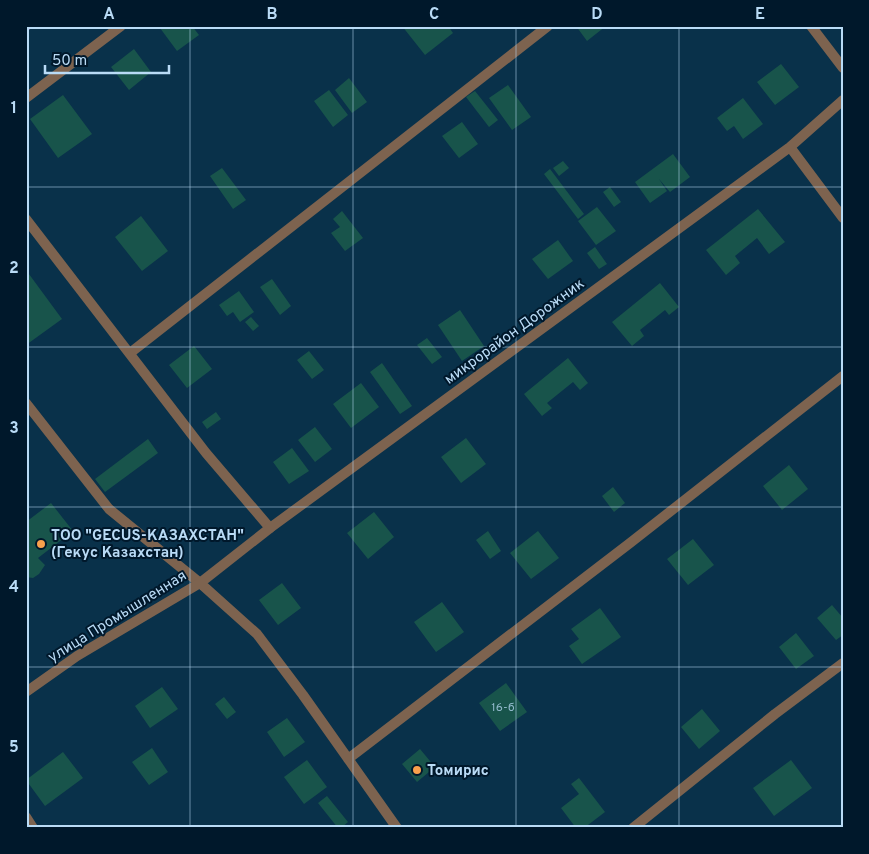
<svg xmlns="http://www.w3.org/2000/svg" width="869" height="854" font-family="Overpass,sans-serif">
<rect width="100%" height="100%" fill="#09314a"/>
<g fill="none" stroke-linecap="round" stroke-linejoin="round">
<path stroke="#866dae" stroke-width="5" d="M 26,29 L 30,26"/>
</g>
<path fill="#18544b" d="M 163,26 L 192,26 L 199,35 L 177,51 L 160,28 Z
M 402,26 L 448,26 L 453,33 L 425,55 Z
M 576,26 L 606,26 L 587,41 Z
M 134,49 L 151,72 L 129,90 L 111,67 Z
M 781,64 L 799,87 L 775,105 L 757,82 Z
M 349,78 L 367,102 L 352,113 L 335,90 Z
M 508,85 L 531,117 L 512,130 L 489,98 Z
M 329,90 L 348,115 L 333,127 L 314,101 Z
M 475,91 L 498,120 L 489,127 L 466,97 Z
M 63,95 L 92,134 L 58,158 L 30,119 Z
M 743,98 L 763,124 L 743,139 L 734,126 L 727,131 L 717,118 Z
M 462,122 L 478,144 L 459,158 L 442,136 Z
M 673,154 L 690,177 L 670,192 L 659,179 L 667,191 L 650,203 L 635,182 Z
M 563,161 L 569,168 L 559,176 L 553,168 Z
M 222,168 L 246,200 L 233,209 L 210,176 Z
M 550,169 L 584,214 L 578,219 L 544,174 Z
M 610,187 L 621,202 L 614,207 L 603,192 Z
M 597,207 L 616,231 L 596,245 L 578,221 Z
M 758,209 L 785,242 L 769,254 L 757,238 L 735,256 L 740,263 L 726,275 L 706,250 Z
M 342,211 L 363,238 L 345,251 L 331,233 L 340,227 L 333,219 Z
M 141,216 L 168,251 L 142,271 L 115,237 Z
M 558,240 L 573,261 L 548,279 L 532,259 Z
M 595,247 L 607,264 L 599,269 L 587,253 Z
M 26,270 L 62,319 L 26,345 Z
M 272,279 L 291,306 L 280,315 L 260,287 Z
M 660,283 L 679,307 L 669,315 L 665,310 L 640,330 L 644,336 L 632,346 L 612,322 Z
M 239,291 L 254,312 L 240,322 L 233,312 L 227,316 L 219,305 Z
M 460,310 L 484,346 L 462,361 L 438,325 Z
M 251,317 L 259,326 L 253,331 L 245,322 Z
M 427,338 L 442,357 L 432,364 L 417,345 Z
M 194,346 L 212,369 L 187,388 L 169,365 Z
M 309,351 L 324,370 L 312,379 L 297,360 Z
M 568,358 L 588,383 L 580,390 L 573,382 L 547,403 L 552,408 L 542,416 L 524,394 Z
M 382,363 L 412,406 L 400,414 L 370,372 Z
M 361,383 L 379,407 L 351,428 L 333,404 Z
M 216,412 L 221,419 L 207,429 L 202,422 Z
M 315,427 L 332,449 L 315,462 L 298,440 Z
M 466,438 L 486,464 L 461,483 L 441,457 Z
M 148,439 L 158,453 L 105,492 L 95,479 Z
M 292,448 L 309,471 L 289,484 L 273,462 Z
M 789,465 L 808,489 L 782,510 L 763,486 Z
M 613,487 L 625,503 L 614,512 L 602,496 Z
M 51,503 L 73,531 L 38,558 L 45,565 L 39,574 L 33,578 L 26,577 L 26,522 Z
M 374,512 L 394,537 L 368,559 L 347,533 Z
M 488,531 L 501,551 L 490,559 L 476,540 Z
M 538,531 L 559,558 L 531,579 L 510,553 Z
M 693,539 L 714,565 L 688,585 L 667,559 Z
M 282,583 L 301,608 L 278,625 L 259,600 Z
M 442,602 L 464,632 L 436,652 L 414,622 Z
M 832,605 L 843,618 L 843,635 L 836,640 L 817,618 Z
M 600,608 L 621,637 L 582,664 L 569,646 L 579,639 L 571,629 Z
M 796,633 L 814,656 L 796,669 L 779,647 Z
M 506,683 L 527,712 L 500,731 L 479,703 Z
M 162,687 L 178,709 L 150,728 L 135,706 Z
M 224,697 L 236,712 L 227,719 L 215,704 Z
M 702,709 L 720,731 L 699,749 L 681,727 Z
M 287,718 L 305,742 L 284,757 L 267,732 Z
M 152,748 L 168,772 L 149,785 L 132,762 Z
M 420,749 L 435,767 L 417,782 L 402,764 Z
M 63,752 L 83,778 L 45,806 L 26,780 Z
M 307,760 L 327,787 L 304,804 L 284,777 Z
M 791,760 L 812,788 L 774,816 L 753,788 Z
M 579,778 L 605,812 L 584,828 L 576,828 L 561,808 L 579,794 L 571,784 Z
M 327,796 L 348,822 L 341,828 L 338,828 L 318,803 Z"/>
<g fill="none" stroke-linecap="round" stroke-linejoin="round">
<path stroke="#7d634f" stroke-width="10" d="M 811,26 L 843,68
M 26,98 L 121,26
M 26,219 L 206,453 L 270,528
M 130,353 L 548,26
M 26,403 L 109,509 L 200,583
M 26,817 L 33,828"/>
<path stroke="#7d634f" stroke-width="10" d="M 790,147 L 843,218
M 200,583 L 257,634 L 303,695 L 397,828
M 26,692 L 77,656 L 200,583 L 270,528 L 790,147 L 843,100
M 348,759 L 630,543 L 843,376
M 633,828 L 775,714 L 843,663"/>
</g>
<path fill="none" stroke="#b9dbf6" stroke-width="1" stroke-opacity="0.55" d="M 190,26 L 190,828M 353,26 L 353,828M 516,26 L 516,828M 679,26 L 679,828M 26,187 L 843,187M 26,347 L 843,347M 26,507 L 843,507M 26,667 L 843,667"/>
<g fill="#f9a04c" stroke="#00182b" stroke-width="2">
<circle cx="41" cy="544" r="5"/>
<circle cx="417" cy="770" r="5"/>
</g>
<g text-anchor="middle" stroke-width="4" stroke-linejoin="round" paint-order="stroke">
<g font-size="12" fill="#91b9cb">
<text x="503" y="711">16-б</text>
</g>
<g font-size="15" fill="#b9dbf6" stroke="#00182b">
<text transform="translate(514 331) rotate(-36)" y="5">микрорайон Дорожник</text>
<text transform="translate(117 616) rotate(-32)" y="5">улица Промышленная</text>
</g>
<g font-size="15" font-weight="bold" fill="#b9dbf6" stroke="#00182b" text-anchor="start">
<text x="51" y="540">ТОО "GECUS-КАЗАХСТАН"<tspan x="51" dy="17">(Гекус Казахстан)</tspan></text>
<text x="427" y="775">Томирис</text>
</g>
</g>
<rect width="869" height="854" fill="none" stroke="#00182b" stroke-width="55"/>
<path d="M45 65v8h124v-8" fill="none" stroke="#b9dbf6" stroke-width="2.5"/>
<text x="52" y="65" font-size="15" fill="#b9dbf6" stroke="#00182b" stroke-width="4" paint-order="stroke">50 m</text>
<rect x="28" y="28" width="814" height="798" fill="none" stroke="#b9dbf6" stroke-width="2"/>
<g font-size="16" text-anchor="middle" font-weight="bold" fill="#b9dbf6">
<text x="109" y="19">A</text>
<text x="272" y="19">B</text>
<text x="434" y="19">C</text>
<text x="597" y="19">D</text>
<text x="760" y="19">E</text>
<text x="14" y="113">1</text>
<text x="14" y="273">2</text>
<text x="14" y="433">3</text>
<text x="14" y="592">4</text>
<text x="14" y="752">5</text>
</g>
</svg>
